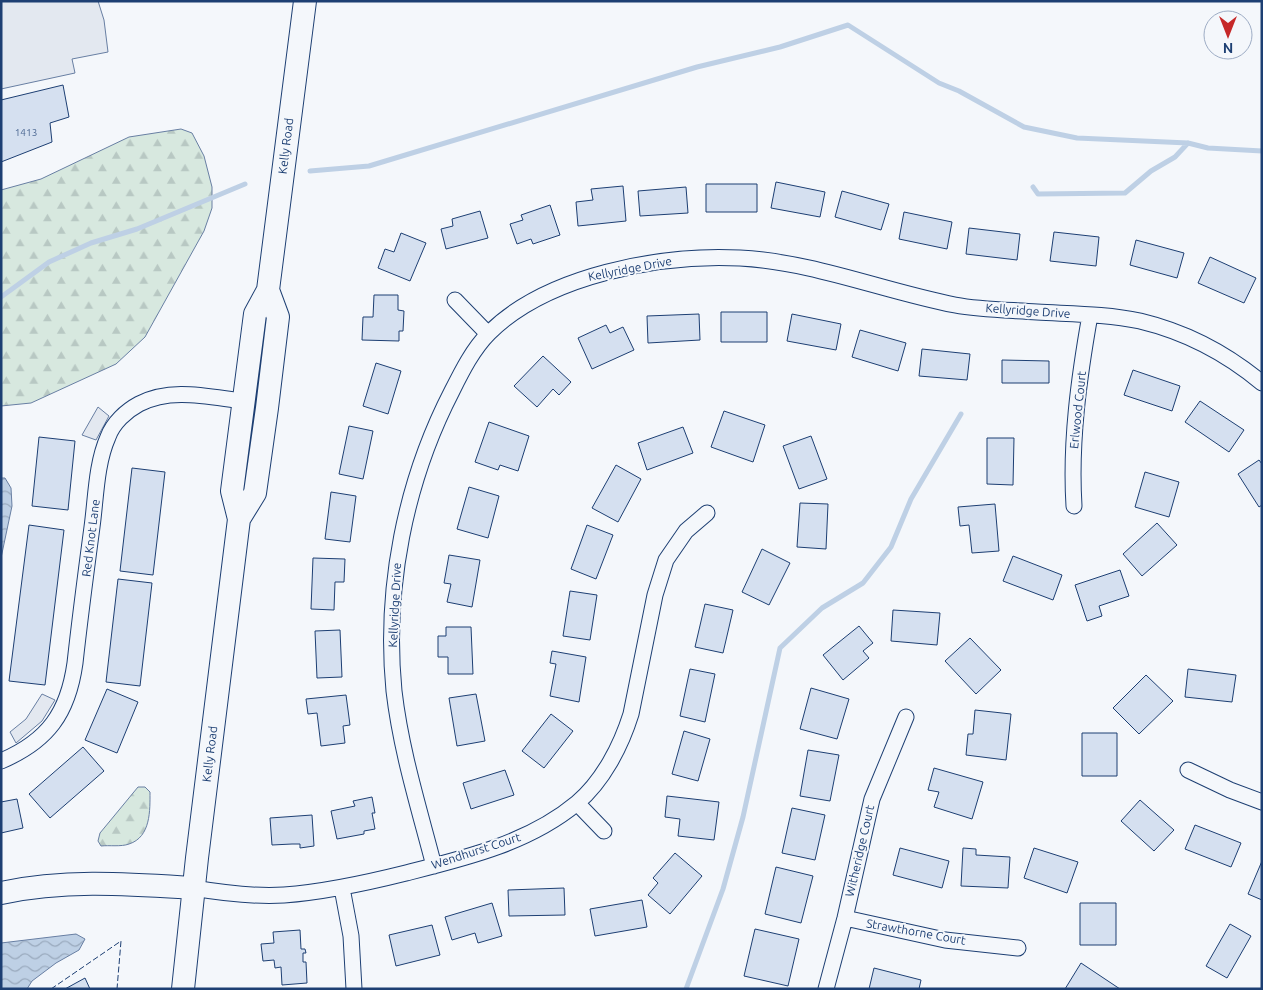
<svg xmlns="http://www.w3.org/2000/svg" width="1263" height="990" font-family="Ubuntu,sans-serif">
<defs>
<pattern id="forest-firs" width="22" height="20" patternUnits="userSpaceOnUse" patternTransform="scale(1.25)"><rect width="22" height="20" fill="#d7e8df"/><path d="M5 1l3.5 6h-7zM16 11l3.5 6h-7z" fill="#b8c8c3"/></pattern>
<pattern id="water-waves" width="16" height="10" patternUnits="userSpaceOnUse" patternTransform="scale(1.25)"><rect width="16" height="10" fill="#bed0e5"/><path d="M0 5q4-4 8 0t8 0" fill="none" stroke="#9aaabe"/></pattern>
</defs>
<rect width="100%" height="100%" fill="#f4f7fb"/>
<path fill="url(#forest-firs)" stroke="#687fa3" d="M 181,129 L 192,133 L 204,156 L 212,187 L 212,208 L 204,231 L 145,337 L 116,364 L 31,403 L 1,406 L 1,190 L 41,179 L 129,137 Z
M 138,787 L 145,787 L 150,792 C 150,810 151,837 129,844 C 121,847 109,845 101,846 L 98,841 L 100,833 Z"/>
<path fill="#e3e8f0" stroke="#687fa3" d="M 1,1 L 98,1 L 104,20 L 108,52 L 72,59 L 75,73 L 1,89 Z
M 98,407 L 109,416 L 96,440 L 82,435 Z
M 42,694 L 55,700 L 42,721 L 16,743 L 10,732 L 26,719 Z"/>
<path fill="url(#water-waves)" stroke="#687fa3" d="M 1,478 L 5,478 L 11,488 L 12,506 L 1,558 Z
M 76,934 L 85,939 L 79,950 L 56,963 L 32,981 L 27,989 L 1,989 L 1,943 Z"/>
<g fill="none" stroke-linecap="round" stroke-linejoin="round">
<path stroke="#bed0e5" stroke-width="5" d="M 310,171 L 369,166 L 697,67 L 780,47 L 848,25 L 939,83 L 959,91 L 1024,127 L 1077,138 L 1188,143 L 1208,148 L 1262,151
M 1033,187 L 1038,194 L 1125,193 L 1151,171 L 1175,157 L 1188,143
M 1,297 L 49,262 L 91,243 L 137,229 L 245,184
M 686,989 L 723,889 L 743,817 L 780,648 L 822,608 L 863,583 L 891,547 L 911,499 L 961,414"/>
</g>
<path fill="#d5e0f0" stroke="#1d3f73" d="M 63,85 L 69,117 L 50,123 L 52,142 L 1,162 L 1,100 Z
M 776,182 L 825,192 L 820,217 L 771,208 Z
M 706,184 L 757,184 L 757,212 L 706,212 Z
M 623,186 L 626,221 L 578,226 L 576,202 L 593,200 L 591,189 Z
M 686,187 L 688,213 L 640,216 L 638,191 Z
M 842,191 L 889,204 L 881,230 L 835,217 Z
M 550,205 L 560,235 L 533,244 L 531,239 L 517,244 L 510,224 L 523,220 L 521,215 Z
M 480,211 L 488,238 L 446,249 L 441,229 L 453,226 L 452,219 Z
M 904,212 L 952,222 L 947,249 L 899,239 Z
M 969,228 L 1020,234 L 1017,260 L 966,254 Z
M 1054,232 L 1099,237 L 1096,266 L 1050,261 Z
M 401,233 L 426,243 L 410,281 L 378,268 L 385,249 L 394,252 Z
M 1136,240 L 1184,253 L 1177,278 L 1130,265 Z
M 1210,257 L 1256,278 L 1244,303 L 1198,283 Z
M 374,295 L 398,295 L 398,310 L 404,311 L 403,331 L 399,331 L 399,341 L 362,340 L 363,317 L 373,317 Z
M 721,312 L 767,312 L 767,342 L 721,342 Z
M 699,314 L 700,340 L 648,343 L 647,316 Z
M 792,314 L 841,324 L 836,350 L 787,341 Z
M 606,325 L 610,333 L 623,327 L 634,350 L 592,369 L 578,338 Z
M 860,330 L 906,343 L 898,371 L 852,357 Z
M 922,349 L 970,354 L 967,380 L 919,376 Z
M 543,356 L 571,382 L 559,395 L 553,389 L 537,407 L 514,386 Z
M 1002,360 L 1049,361 L 1049,383 L 1002,383 Z
M 376,363 L 401,371 L 388,414 L 363,406 Z
M 1133,370 L 1180,386 L 1172,411 L 1124,395 Z
M 1200,401 L 1244,430 L 1229,452 L 1185,422 Z
M 724,411 L 765,425 L 753,462 L 711,447 Z
M 489,422 L 529,436 L 518,471 L 500,465 L 498,470 L 475,462 Z
M 349,426 L 373,431 L 363,479 L 339,474 Z
M 683,427 L 693,453 L 647,470 L 638,443 Z
M 811,436 L 827,479 L 799,489 L 783,446 Z
M 39,437 L 75,441 L 68,510 L 32,506 Z
M 987,438 L 1014,438 L 1013,485 L 987,484 Z
M 1259,460 L 1262,464 L 1262,505 L 1259,507 L 1238,474 Z
M 616,465 L 641,479 L 618,522 L 592,508 Z
M 132,468 L 165,472 L 153,575 L 120,571 Z
M 1145,472 L 1179,482 L 1169,517 L 1135,507 Z
M 469,487 L 499,496 L 488,538 L 457,529 Z
M 331,492 L 356,496 L 350,542 L 325,539 Z
M 800,503 L 828,504 L 826,549 L 797,547 Z
M 995,504 L 999,551 L 972,553 L 969,525 L 960,526 L 958,507 Z
M 1157,523 L 1177,545 L 1142,576 L 1123,554 Z
M 29,525 L 64,530 L 45,685 L 9,681 Z
M 587,525 L 613,535 L 596,579 L 571,569 Z
M 762,549 L 790,563 L 769,605 L 742,592 Z
M 449,555 L 480,560 L 472,607 L 447,602 L 451,584 L 444,583 Z
M 1013,556 L 1062,575 L 1053,600 L 1003,581 Z
M 313,558 L 345,559 L 344,582 L 335,582 L 334,610 L 311,609 Z
M 1120,570 L 1129,596 L 1099,606 L 1102,616 L 1087,621 L 1075,585 Z
M 118,579 L 152,583 L 140,686 L 106,682 Z
M 570,591 L 597,595 L 590,640 L 563,636 Z
M 705,604 L 733,610 L 723,653 L 695,647 Z
M 893,610 L 940,613 L 937,645 L 891,641 Z
M 859,626 L 873,643 L 863,651 L 869,658 L 843,680 L 823,655 Z
M 446,627 L 471,627 L 473,674 L 448,674 L 448,657 L 438,657 L 438,636 L 446,636 Z
M 340,630 L 342,677 L 317,678 L 315,631 Z
M 970,638 L 1001,670 L 976,694 L 945,661 Z
M 552,651 L 586,657 L 579,702 L 550,696 L 556,664 L 550,663 Z
M 690,669 L 715,674 L 705,722 L 680,716 Z
M 1188,669 L 1236,675 L 1232,702 L 1185,697 Z
M 1146,675 L 1173,701 L 1139,734 L 1113,708 Z
M 811,688 L 849,699 L 837,739 L 800,729 Z
M 107,689 L 138,702 L 117,753 L 85,740 Z
M 476,694 L 485,741 L 457,746 L 449,698 Z
M 346,695 L 350,725 L 343,726 L 345,743 L 321,746 L 317,713 L 308,714 L 306,699 Z
M 975,710 L 1011,714 L 1006,760 L 966,755 L 968,734 L 973,734 Z
M 551,714 L 573,731 L 544,768 L 522,751 Z
M 684,731 L 710,739 L 698,781 L 672,774 Z
M 1082,733 L 1117,733 L 1117,776 L 1082,776 Z
M 83,747 L 104,771 L 50,818 L 29,794 Z
M 808,750 L 839,755 L 830,801 L 800,796 Z
M 934,768 L 983,782 L 972,819 L 934,807 L 939,792 L 928,790 Z
M 505,770 L 514,795 L 471,809 L 463,783 Z
M 667,796 L 719,802 L 714,840 L 678,836 L 680,819 L 665,817 Z
M 372,797 L 375,813 L 372,813 L 375,829 L 364,831 L 364,834 L 337,839 L 331,811 L 355,806 L 353,801 Z
M 17,799 L 23,828 L 1,833 L 1,802 Z
M 1140,800 L 1174,830 L 1154,851 L 1121,821 Z
M 792,808 L 825,815 L 815,860 L 782,853 Z
M 312,815 L 314,846 L 300,848 L 300,844 L 292,844 L 272,845 L 270,818 Z
M 1195,825 L 1241,843 L 1231,867 L 1185,849 Z
M 900,848 L 949,861 L 942,888 L 893,875 Z
M 963,848 L 976,849 L 976,855 L 1010,857 L 1008,888 L 961,886 Z
M 1034,848 L 1078,862 L 1067,893 L 1024,878 Z
M 675,853 L 702,876 L 670,914 L 648,895 L 658,883 L 653,878 Z
M 1262,861 L 1262,900 L 1248,894 Z
M 776,867 L 813,876 L 801,923 L 765,914 Z
M 564,888 L 565,915 L 509,916 L 508,890 Z
M 642,900 L 647,927 L 595,936 L 590,909 Z
M 492,903 L 502,936 L 478,943 L 475,933 L 452,940 L 445,917 Z
M 1080,903 L 1116,903 L 1116,945 L 1080,945 Z
M 1230,924 L 1251,936 L 1227,978 L 1206,966 Z
M 432,925 L 440,955 L 396,966 L 389,935 Z
M 755,929 L 799,939 L 788,986 L 744,976 Z
M 300,930 L 301,949 L 305,949 L 306,953 L 303,953 L 303,962 L 306,962 L 307,983 L 282,985 L 281,967 L 275,968 L 274,960 L 263,961 L 261,944 L 274,943 L 273,932 Z
M 1081,963 L 1120,989 L 1065,989 Z
M 874,968 L 921,980 L 919,989 L 869,989 Z
M 85,978 L 90,989 L 65,989 Z"/>
<g fill="none" stroke-linecap="round" stroke-linejoin="round">
<g stroke="#1d3f73" stroke-width="17">
<path id="street" d="M 455,300 L 488,334
M 1074,506 C 1070,442 1079,377 1090,315
M 1,761 C 48,741 68,713 75,663 C 80,617 86,572 92,527 C 96,498 96,464 108,437 C 113,423 126,411 139,404 C 171,387 209,397 243,401
M 1188,770 L 1230,790 L 1262,802
M 577,803 L 604,831
M 434,866 C 419,808 401,751 394,691 C 384,589 405,482 452,391 C 462,371 473,349 489,333 C 547,275 661,254 740,258 C 814,262 883,291 955,305 C 982,310 1010,310 1037,312 C 1071,314 1107,314 1140,321 C 1186,332 1226,353 1262,383
M 193,888 C 223,893 253,897 284,895 C 326,892 366,883 406,873 C 466,858 529,843 577,803 C 603,781 621,746 631,714 L 655,595 L 666,560 L 686,531 L 707,513
M 342,888 L 351,936 L 354,989
M 845,918 L 945,940 L 1018,948
M 826,989 L 845,918 L 872,799 L 906,717"/>
</g>
<g stroke="#1d3f73" stroke-width="24">
<path id="secondary" d="M 239,519 L 255,493 L 267,408 L 278,317 L 268,290
M 1,893 C 65,879 129,884 193,888
M 183,989 L 197,858 L 239,519 L 232,491 L 255,314 L 268,290 L 305,1"/>
</g>
<use href="#street" stroke="#f4f7fb" stroke-width="15"/>
<use href="#secondary" stroke="#f4f7fb" stroke-width="22"/>
<path stroke="#1d3f73" stroke-width="1" stroke-dasharray="6 2.5" stroke-linecap="butt" d="M 51,989 L 121,941 L 117,989"/>
</g>
<g text-anchor="middle" stroke-width="4" stroke-linejoin="round" paint-order="stroke">
<g font-size="10" fill="#4b6792">
<text x="26" y="136">1413</text>
</g>
<g font-size="12" fill="#1d3f73" stroke="#f4f7fb">
<text transform="translate(286 146) rotate(-83)" y="4">Kelly Road</text>
<text transform="translate(630 269) rotate(-11)" y="4">Kellyridge Drive</text>
<text transform="translate(1028 311) rotate(4)" y="4">Kellyridge Drive</text>
<text transform="translate(1078 410) rotate(-84)" y="4">Erlwood Court</text>
<text transform="translate(91 538) rotate(-83)" y="4">Red Knot Lane</text>
<text transform="translate(395 605) rotate(-87)" y="4">Kellyridge Drive</text>
<text transform="translate(210 754) rotate(-83)" y="4">Kelly Road</text>
<text transform="translate(476 851) rotate(-18)" y="4">Wendhurst Court</text>
<text transform="translate(860 851) rotate(-77)" y="4">Witheridge Court</text>
<text transform="translate(916 932) rotate(10)" y="4">Strawthorne Court</text>
</g>
</g>
<rect width="1263" height="990" fill="none" stroke="#1d3f73" stroke-width="5"/>
<g transform="translate(1228 35) rotate(180)"><circle r="24" fill="#f4f7fb" stroke="#9eadc5"/>
<path d="M0-4L9 19L0 12L-9 19Z" fill="#c62828"/>
<text y="-8" font-size="14" font-weight="bold" text-anchor="middle" fill="#1d3f73">N</text>
</g>
</svg>
